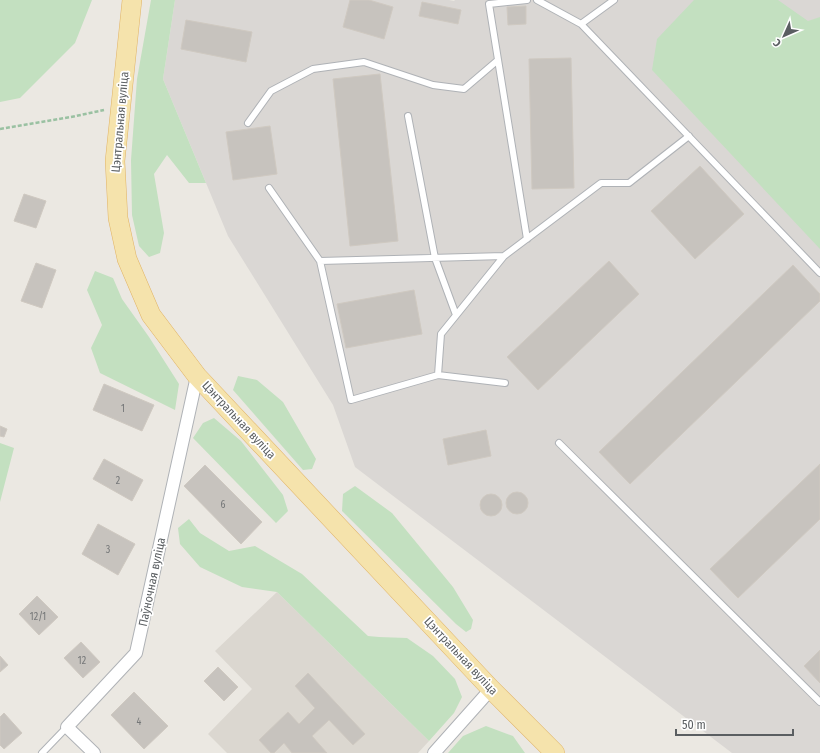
<svg xmlns="http://www.w3.org/2000/svg" width="820" height="753" font-family="'Fira Sans Condensed',sans-serif">
<rect width="100%" height="100%" fill="#ebe8e2"/>
<path fill="#dad7d4" d="M 175,0 L 449,0 L 454,1 L 455,0 L 820,0 L 820,753 L 732,753 L 355,467 L 333,405 L 228,236 L 163,79 Z"/>
<path fill="#dbd7d0" d="M 277,592 L 429,741 L 418,753 L 227,753 L 208,734 L 252,689 L 215,651 Z"/>
<path fill="#c3e0c0" d="M 0,0 L 92,0 L 75,43 L 20,98 L 0,102 Z
M 151,0 L 175,0 L 163,79 L 206,183 L 189,183 L 167,155 L 154,174 L 164,233 L 160,253 L 149,257 L 139,246 L 132,215 L 131,160 L 137,79 Z
M 694,0 L 778,0 L 808,21 L 820,17 L 820,249 L 652,70 L 657,39 Z
M 95,271 L 113,278 L 122,299 L 149,337 L 179,384 L 175,410 L 100,373 L 91,348 L 102,325 L 87,290 Z
M 238,376 L 257,380 L 283,402 L 316,459 L 312,469 L 303,470 L 233,390 Z
M 214,418 L 241,441 L 283,495 L 288,511 L 276,523 L 193,438 L 203,423 Z
M 0,443 L 14,448 L 0,502 Z
M 355,486 L 392,513 L 453,587 L 473,620 L 471,629 L 466,632 L 456,624 L 342,511 L 343,494 Z
M 189,519 L 200,533 L 229,551 L 255,546 L 302,574 L 368,636 L 379,637 L 407,638 L 433,656 L 455,679 L 462,697 L 454,713 L 429,741 L 277,592 L 242,587 L 200,567 L 180,544 L 178,528 Z
M 486,726 L 513,736 L 525,753 L 448,753 L 463,736 Z"/>
<path fill="#c7c3be" stroke="#cfc9c1" d="M 350,0 L 369,0 L 393,7 L 384,39 L 343,27 Z
M 422,2 L 461,10 L 458,24 L 419,16 Z
M 526,6 L 526,24 L 508,25 L 507,7 Z
M 186,20 L 252,32 L 246,62 L 181,49 Z
M 571,58 L 574,188 L 532,189 L 529,59 Z
M 380,74 L 398,241 L 350,246 L 333,79 Z
M 270,126 L 277,174 L 233,180 L 226,132 Z
M 700,166 L 744,214 L 695,259 L 651,211 Z
M 24,194 L 46,201 L 36,228 L 14,221 Z
M 609,261 L 639,294 L 538,390 L 507,357 Z
M 36,263 L 56,270 L 42,308 L 21,301 Z
M 793,265 L 820,294 L 820,301 L 630,484 L 599,452 Z
M 414,290 L 422,334 L 346,348 L 337,304 Z
M 104,384 L 154,405 L 142,431 L 93,410 Z
M 0,426 L 7,429 L 4,437 L 0,436 Z
M 486,430 L 491,456 L 448,465 L 443,439 Z
M 104,459 L 143,480 L 132,501 L 93,479 Z
M 820,464 L 820,519 L 738,598 L 710,569 Z
M 205,465 L 262,522 L 241,544 L 184,486 Z
M506 503a11 11 0 1 1 22 0a11 11 0 1 1-22 0Z
M480 505a11 11 0 1 1 22 0a11 11 0 1 1-22 0Z
M 98,524 L 135,544 L 118,575 L 82,554 Z
M 37,596 L 58,617 L 39,635 L 19,614 Z
M 81,642 L 100,662 L 83,678 L 64,658 Z
M 820,650 L 820,683 L 804,666 Z
M 0,656 L 8,665 L 0,672 Z
M 218,667 L 238,687 L 224,701 L 204,681 Z
M 308,673 L 365,734 L 353,745 L 329,720 L 312,736 L 327,753 L 292,753 L 284,743 L 274,753 L 271,753 L 259,740 L 288,712 L 299,724 L 315,708 L 295,686 Z
M 134,692 L 168,726 L 144,749 L 111,715 Z
M 4,713 L 22,733 L 4,749 L 0,745 L 0,717 Z"/>
<g fill="none" stroke-linecap="round" stroke-linejoin="round">
<g stroke="#afb2b6" stroke-width="8">
<path id="lane" d="M 537,0 L 581,24 L 820,273
M 581,24 L 614,0
M 408,116 L 435,258 L 456,315
M 248,123 L 271,91 L 313,69 L 364,62 L 433,85 L 464,89 L 498,60
M 269,188 L 320,261 L 351,400 L 438,375 L 441,334 L 504,256 L 601,183 L 629,183 L 689,136
M 527,239 L 489,4 L 527,0
M 320,261 L 504,256
M 438,375 L 505,383
M 559,443 L 820,702
M 42,753 L 67,727"/>
</g>
<g stroke="#afb2b6" stroke-width="14">
<path id="street" d="M 94,753 L 67,727 L 136,653 L 197,376
M 434,753 L 491,689"/>
</g>
<g stroke="#e1b365" stroke-width="20">
<path id="primary" d="M 132,0 L 115,161 L 118,218 L 127,259 L 151,315 L 197,376 L 491,689 L 555,753"/>
</g>
<path stroke="#9ac1a2" stroke-width="2.5" stroke-dasharray="4 2" stroke-linecap="butt" d="M 0,129 L 71,117 L 104,110"/>
<use href="#lane" stroke="#fff" stroke-width="6"/>
<use href="#street" stroke="#fff" stroke-width="12"/>
<use href="#primary" stroke="#f5e3ac" stroke-width="19"/>
</g>
<g text-anchor="middle" stroke-width="3.5" stroke-linejoin="round" paint-order="stroke">
<g font-size="10" fill="#757778">
<text x="123" y="412">1</text>
<text x="118" y="484">2</text>
<text x="223" y="508">6</text>
<text x="108" y="553">3</text>
<text x="38" y="620">12/1</text>
<text x="82" y="664">12</text>
<text x="139" y="725">4</text>
</g>
<g font-size="12" fill="#5a5e61" stroke="#fff">
<text transform="translate(120 122) rotate(-85)" y="4">Цэнтральная вуліца</text>
<text transform="translate(239 420) rotate(47)" y="4">Цэнтральная вуліца</text>
<text transform="translate(152 582) rotate(-78)" y="4">Паўночная вуліца</text>
<text transform="translate(461 656) rotate(47)" y="4">Цэнтральная вуліца</text>
</g>
</g>
<g transform="translate(784 36) rotate(225)" stroke="#ffffff" stroke-width="3" paint-order="stroke">
<path d="M0-3L7 15L0 10L-7 15Z" fill="#5a5e61"/>
<text y="-6" font-size="11" font-weight="bold" text-anchor="middle" fill="#5a5e61">С</text>
</g>
<path d="M676 729v6h117v-6" fill="none" stroke="#5a5e61" stroke-width="2"/>
<text x="682" y="729" font-size="12" fill="#5a5e61" stroke="#ffffff" stroke-width="3" paint-order="stroke">50 m</text>
</svg>
